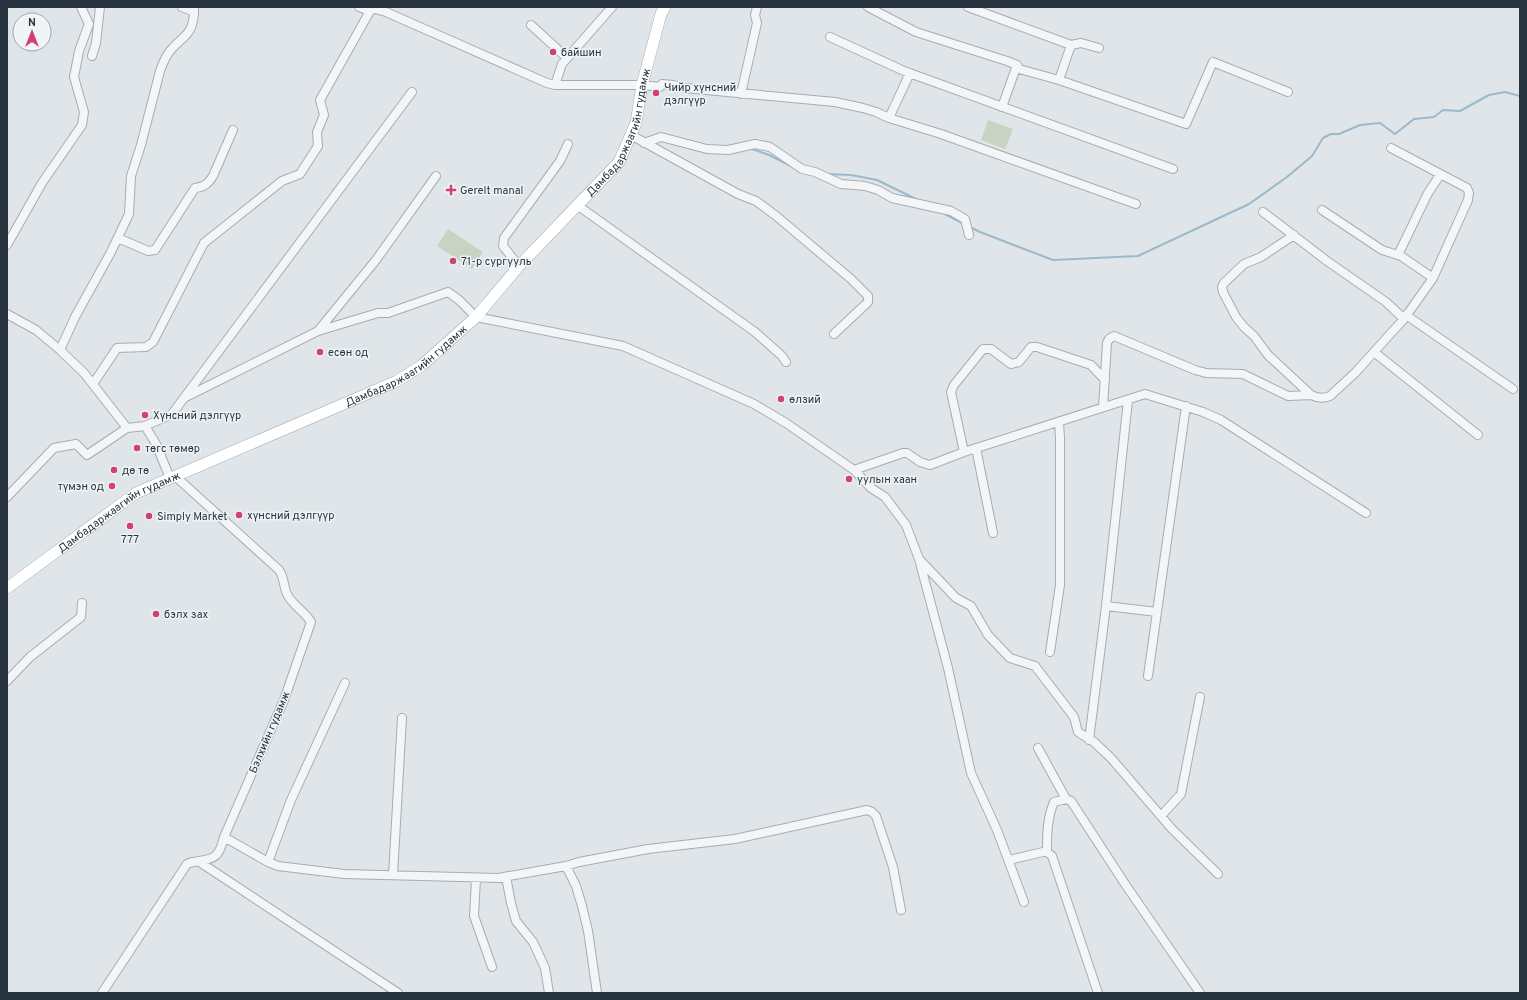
<svg xmlns="http://www.w3.org/2000/svg" width="1527" height="1000" font-family="Overpass,sans-serif">
<rect width="100%" height="100%" fill="#e0e5e9"/>
<path fill="#c9d3c1" d="M 988,120 L 1013,129 L 1005,149 L 981,140 Z
M 448,229 L 483,252 L 472,269 L 437,246 Z"/>
<g fill="none" stroke-linecap="round" stroke-linejoin="round">
<path stroke="#9ab9ca" stroke-width="2" d="M 749,148 L 769,155 L 793,167
M 827,174 L 851,175 L 877,180 L 918,200
M 943,213 L 964,224
M 970,227 L 980,232 L 1053,260 L 1138,256 L 1249,204 L 1287,177 L 1312,156 L 1323,138 L 1331,134 L 1339,134 L 1360,125 L 1380,123 L 1395,134 L 1414,119 L 1434,117 L 1443,110 L 1460,111 L 1489,95 L 1505,92 L 1520,96"/>
<g stroke="#a5adb3" stroke-width="10">
<path id="minor" d="M 182,7 L 194,12 L 194,8
M 359,7 L 370,11
M 868,7 L 916,32 L 1007,61 L 1017,65 L 1019,69 L 1059,80 L 1186,124 L 1213,62 L 1288,92
M 968,7 L 1071,45
M 375,9 L 386,12 L 547,83 L 555,85 L 642,85 L 660,87 L 662,84 L 673,85 L 685,88 L 835,102 L 863,108 L 876,112 L 889,118 L 941,134 L 1136,204
M 531,25 L 567,58
M 830,37 L 904,71 L 1173,169
M 92,56 L 96,43 L 100,7
M 1059,80 L 1071,45 L 1081,43 L 1099,48
M 555,85 L 562,64 L 612,7
M 741,94 L 757,23 L 755,15 L 757,7
M 1002,107 L 1017,65
M 889,118 L 910,73
M 631,135 L 738,194 L 756,201 L 775,215 L 851,279 L 868,296 L 868,302 L 834,334
M 644,143 L 661,137 L 707,149 L 728,150 L 755,144 L 770,147 L 802,169 L 815,172 L 841,184 L 865,186 L 878,190 L 892,198 L 951,211 L 965,219 L 969,235
M 577,205 L 755,332 L 782,356 L 786,362
M 1322,210 L 1382,250 L 1401,256 L 1433,278
M 1263,212 L 1327,261 L 1386,302 L 1404,319
M 1294,235 L 1261,257 L 1244,264 L 1224,283 L 1222,287 L 1223,292 L 1236,317 L 1244,327 L 1254,336 L 1268,355 L 1311,395 C 1317,398 1323,399 1330,396 L 1355,373 L 1392,332 L 1404,319 L 1433,278 L 1468,200 L 1469,193 L 1467,188 L 1391,148
M 118,238 L 148,251 L 155,250 L 195,188 C 204,187 208,184 213,176 L 233,130
M 7,245 L 42,183 L 82,125 L 84,112 L 74,77 L 79,51 L 89,24 L 81,7
M 1398,255 L 1428,193 L 1440,175
M 519,266 L 503,246 L 504,238 L 560,161 L 568,144
M 7,314 L 36,330 L 60,350
M 1406,315 L 1513,389
M 318,331 L 378,313 L 388,313 L 448,292 L 459,300 L 476,317 L 623,346 L 754,404 L 786,423 L 854,470 L 871,488 L 885,497 L 906,525 L 919,559 L 948,668 L 971,773 L 997,830 L 1024,902
M 1374,352 L 1478,435
M 93,384 L 117,348 L 146,347 L 153,342 L 204,243 L 282,181 L 300,174 L 318,146 L 317,132 L 324,115 L 320,100 L 370,11 L 377,7
M 186,397 L 318,331 L 376,260 L 436,176
M 1103,407 L 1107,343 L 1109,339 L 1114,336 L 1195,370 L 1206,373 L 1243,374 L 1288,396 L 1311,395
M 145,426 L 172,414 L 412,92
M 976,448 L 993,533
M 964,452 L 951,392 L 954,385 L 983,349 L 991,349 L 1011,364 L 1019,362 L 1031,347 L 1037,347 L 1091,365 L 1105,380
M 854,470 L 903,453 L 907,453 L 920,462 L 930,465 L 964,452 L 1145,394 L 1203,412 L 1221,420 L 1366,513
M 170,478 L 156,444 L 145,426 L 127,428 L 84,373 L 60,350 L 75,317 L 111,252 L 129,214 L 131,176 L 141,145 L 160,71 C 163,63 165,57 170,51 C 183,35 193,36 194,12
M 7,497 L 54,448 L 76,444 L 87,455 L 127,428
M 920,560 L 956,598 L 971,606 L 988,635 L 1010,658 L 1035,666 L 1074,717 L 1078,732 L 1094,742 L 1111,758 L 1172,829 L 1218,874
M 1106,606 L 1157,612
M 1050,652 L 1060,585 L 1060,438 L 1059,422
M 1148,676 L 1186,406
M 7,681 L 30,657 L 81,617 L 82,603
M 1089,740 L 1106,606 L 1128,400
M 1038,748 L 1066,799
M 1161,816 L 1181,794 L 1200,697
M 224,837 L 268,862 L 278,866 L 344,874 L 498,878 L 566,866 L 579,862 L 648,849 L 735,839 L 867,810 L 872,812 L 876,816 L 893,867 L 901,910
M 1047,852 C 1047,835 1047,818 1054,802 L 1066,799 L 1071,801 L 1125,884 L 1200,993
M 1009,860 L 1043,852 L 1047,852 L 1052,856 L 1098,993
M 198,861 L 398,993
M 268,862 L 291,800 L 345,683
M 566,866 L 576,886 L 582,906 L 588,931 L 597,993
M 393,875 L 402,718
M 506,877 L 511,903 L 516,921 L 533,942 L 545,968 L 549,993
M 476,879 L 474,916 L 492,967
M 102,993 L 187,864 L 189,863 C 212,858 218,862 224,837 L 284,700 L 311,622 C 305,612 294,606 288,596 C 283,588 285,578 279,570 L 175,476"/>
</g>
<g stroke="#a5adb3" stroke-width="12">
<g id="secondary">
<path id="s1" d="M 7,588 L 136,493 L 397,381 L 421,366 L 476,317 L 519,266 L 619,162 L 636,123 L 642,85 L 661,14 L 665,7"/>
</g>
</g>
<use href="#minor" stroke="#f3f5f7" stroke-width="8"/>
<use href="#secondary" stroke="#fff" stroke-width="11"/>
</g>
<g fill="#d14270" stroke="#eff4f7" stroke-width="1.5">
<circle cx="553" cy="52" r="4"/>
<circle cx="656" cy="93" r="4"/>
<path d="M449 184h4v4h4v4h-4v4h-4v-4h-4v-4h4z"/>
<circle cx="453" cy="261" r="4"/>
<circle cx="320" cy="352" r="4"/>
<circle cx="781" cy="399" r="4"/>
<circle cx="145" cy="415" r="4"/>
<circle cx="137" cy="448" r="4"/>
<circle cx="114" cy="470" r="4"/>
<circle cx="849" cy="479" r="4"/>
<circle cx="112" cy="486" r="4"/>
<circle cx="239" cy="515" r="4"/>
<circle cx="149" cy="516" r="4"/>
<circle cx="130" cy="526" r="4"/>
<circle cx="156" cy="614" r="4"/>
</g>
<g text-anchor="middle" stroke-width="3" stroke-linejoin="round" paint-order="stroke">
<g font-size="11" fill="#283541" stroke="#eff4f7" text-anchor="start">
<text x="561" y="56">байшин</text>
<text x="664" y="91">Чийр хүнсний<tspan x="664" dy="13">дэлгүүр</tspan></text>
<text x="460" y="194">Gerelt manal</text>
<text x="461" y="265">71-р сургууль</text>
<text x="328" y="356">есөн од</text>
<text x="789" y="403">өлзий</text>
<text x="153" y="419">Хүнсний дэлгүүр</text>
<text x="145" y="452">төгс төмөр</text>
<text x="122" y="474">дө тө</text>
<text x="857" y="483">уулын хаан</text>
<text x="104" y="490" text-anchor="end">түмэн од</text>
<text x="247" y="519">хүнсний дэлгүүр</text>
<text x="157" y="520">Simply Market</text>
<text x="130" y="543" text-anchor="middle">777</text>
<text x="164" y="618">бэлх зах</text>
</g>
<g font-size="11" fill="#283541" stroke="#eff4f7">
<text dy="4" stroke="none"><textPath href="#s1" startOffset="784">Дамбадаржаагийн гудамж</textPath></text>
<text dy="4" stroke="none"><textPath href="#s1" startOffset="460">Дамбадаржаагийн гудамж</textPath></text>
<text dy="4" stroke="none"><textPath href="#s1" startOffset="136">Дамбадаржаагийн гудамж</textPath></text>
<text transform="translate(269 732) rotate(-67)" y="4">Бэлхийн гудамж</text>
</g>
</g>
<rect width="1527" height="1000" fill="none" stroke="#283541" stroke-width="16"/>
<g transform="translate(32 32)"><circle r="19" fill="#eff4f7" stroke="#9fa8ae"/>
<path d="M0-3L7 15L0 10L-7 15Z" fill="#d14270"/>
<text y="-6" font-size="11" font-weight="bold" text-anchor="middle" fill="#283541">N</text>
</g>
</svg>
